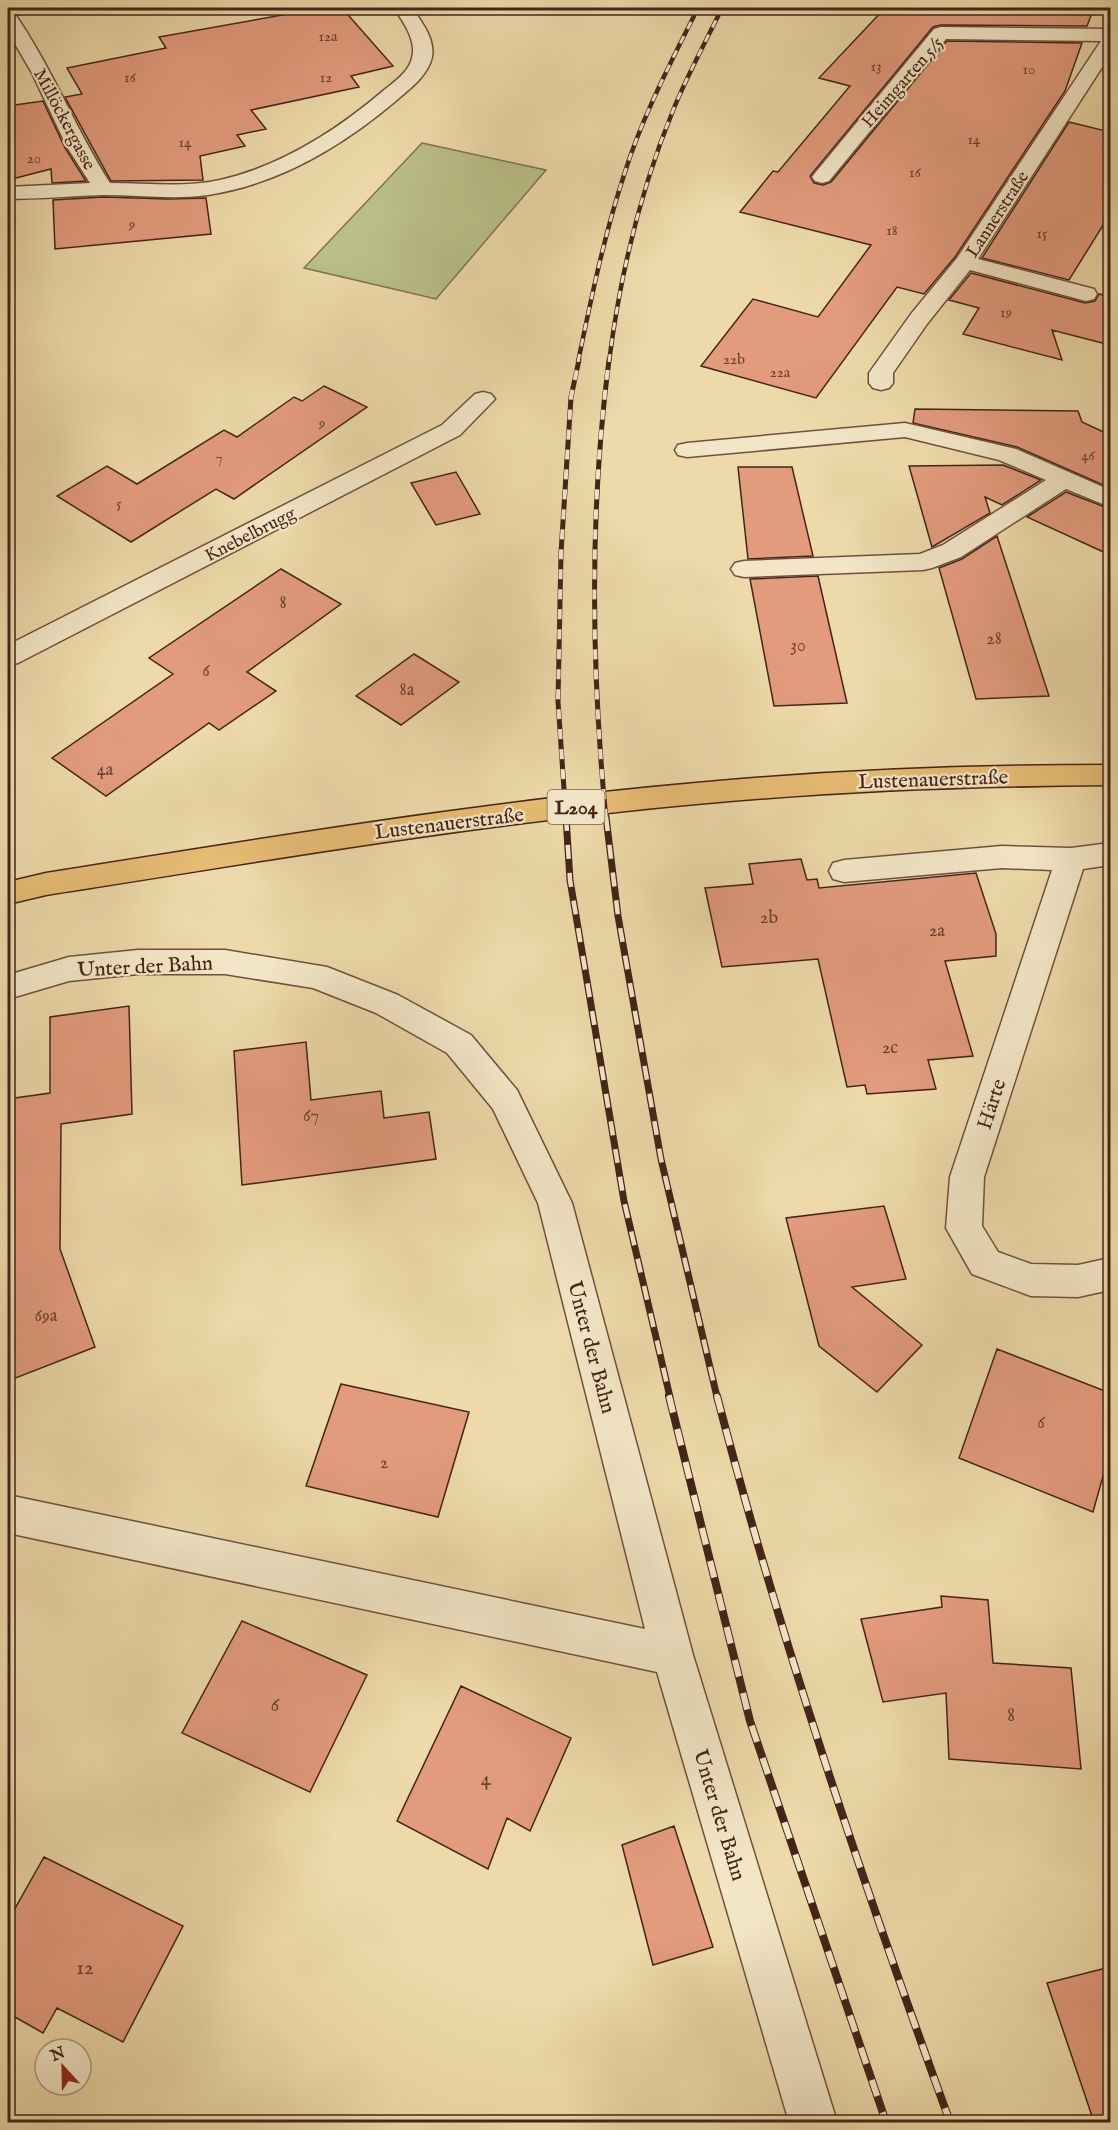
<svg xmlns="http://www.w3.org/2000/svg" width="1118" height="2130" font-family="'IM FELL English',serif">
<rect width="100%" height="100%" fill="#edd9a9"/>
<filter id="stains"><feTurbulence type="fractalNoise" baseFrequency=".00333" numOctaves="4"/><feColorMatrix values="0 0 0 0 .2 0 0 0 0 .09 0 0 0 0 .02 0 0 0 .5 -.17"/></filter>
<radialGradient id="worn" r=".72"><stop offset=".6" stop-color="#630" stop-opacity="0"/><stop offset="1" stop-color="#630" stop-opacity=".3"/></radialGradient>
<path fill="#b9bf87" stroke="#7e7250" stroke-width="1.5" d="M 422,143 L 546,170 L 436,299 L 304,268 Z"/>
<path fill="#e29b7d" stroke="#442418" stroke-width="1.5" d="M 322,8 L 342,8 L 393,66 L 351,76 L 359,87 L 251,110 L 266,129 L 237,135 L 245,146 L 200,156 L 203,180 L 111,181 L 65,97 L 82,94 L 67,68 L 166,48 L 159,37 Z
M 885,8 L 1094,8 L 1087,26 L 941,25 L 933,27 L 810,176 L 814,183 L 823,185 L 831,182 L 947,41 L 1082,43 L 1065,91 L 955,257 L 924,294 L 897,287 L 816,398 L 701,366 L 753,299 L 818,317 L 871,245 L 740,212 L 773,171 L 778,172 L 850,86 L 819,78 Z
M 43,101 L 65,148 L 86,181 L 52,183 L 51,169 L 8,180 L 8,106 Z
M 1069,122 L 1110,132 L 1110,214 L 1069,280 L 982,258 Z
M 103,197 L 169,199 L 206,198 L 211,234 L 55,249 L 53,200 Z
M 971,273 L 1085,303 L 1095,301 L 1099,294 L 1110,297 L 1110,345 L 1052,330 L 1062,360 L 963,334 L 979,308 L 949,300 Z
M 324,386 L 367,407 L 234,499 L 216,489 L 131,542 L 57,496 L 107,466 L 137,484 L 224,430 L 237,437 L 294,397 L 302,401 Z
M 915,409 L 1078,411 L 1082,422 L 1110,435 L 1110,488 L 1017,447 L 913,423 Z
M 1003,465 L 1041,480 L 1002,505 L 985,497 L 990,513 L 932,547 L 909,466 Z
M 738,467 L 792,467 L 813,556 L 748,559 Z
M 456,472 L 480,514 L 436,525 L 411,483 Z
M 1066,492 L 1110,509 L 1110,555 L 1027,517 Z
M 997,536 L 1049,696 L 976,699 L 939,568 L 962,559 Z
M 281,569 L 341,604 L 247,672 L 276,691 L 219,730 L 209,723 L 106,796 L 52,758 L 173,674 L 149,658 Z
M 818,576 L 847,703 L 774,706 L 750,579 Z
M 414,654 L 459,682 L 401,725 L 356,696 Z
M 801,859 L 807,880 L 817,879 L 819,888 L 976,873 L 996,934 L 996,956 L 945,961 L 973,1056 L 928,1060 L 936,1089 L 867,1094 L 865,1085 L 847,1087 L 818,959 L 722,967 L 705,888 L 753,884 L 749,864 Z
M 129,1006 L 132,1114 L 61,1124 L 60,1249 L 95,1347 L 8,1381 L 8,1099 L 50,1093 L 50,1017 Z
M 306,1042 L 311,1100 L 381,1091 L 384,1118 L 429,1112 L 436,1159 L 242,1185 L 234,1051 Z
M 884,1206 L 906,1279 L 852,1287 L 922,1345 L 877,1392 L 819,1346 L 786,1218 Z
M 997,1349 L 1110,1393 L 1110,1451 L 1093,1512 L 959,1458 Z
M 341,1384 L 469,1412 L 438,1517 L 306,1486 Z
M 941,1596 L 988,1600 L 993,1663 L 1071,1668 L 1081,1769 L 949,1759 L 946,1693 L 883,1702 L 861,1619 L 942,1607 Z
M 242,1621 L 367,1675 L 310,1792 L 182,1733 Z
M 461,1686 L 571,1738 L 530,1831 L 507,1818 L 488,1869 L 397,1821 Z
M 674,1826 L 713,1947 L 653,1965 L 622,1845 Z
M 44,1857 L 183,1926 L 123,2042 L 57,2008 L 43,2033 L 8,2013 L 8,1921 Z
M 1110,1967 L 1110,2122 L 1094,2122 L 1047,1983 Z"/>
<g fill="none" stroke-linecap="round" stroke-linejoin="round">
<g stroke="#6e513c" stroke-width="3">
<path id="minor" d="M 394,8 L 412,8 C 422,22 435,39 432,57 C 428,75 411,88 398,99 C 344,145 280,184 208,195 C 173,200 138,195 103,195 C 71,196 39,199 8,199 L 8,187 L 90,183 L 67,147 L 32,73 L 8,32 L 8,13 L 15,14 C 52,68 75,128 110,183 C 147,183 184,188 220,180 C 281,166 336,131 383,91 C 394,82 409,72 412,58 C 417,40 403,22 394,8 Z
M 941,27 L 1110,29 L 1110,55 L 978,259 L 1094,289 L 1097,294 L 1094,299 L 1086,301 L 970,270 L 927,324 L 893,373 L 893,383 L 889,388 L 881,390 L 873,388 L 869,383 L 869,373 L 911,314 L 957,258 L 1101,41 L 946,39 L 829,181 L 822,183 L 815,181 L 812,177 L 815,173 L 934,29 Z
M 483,392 L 491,394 L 495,399 L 460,435 L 18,663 L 8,665 L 8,645 L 442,425 L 475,394 Z
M 905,423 L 1016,449 L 1110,490 L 1110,507 L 1066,489 L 961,557 L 932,568 L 923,570 L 744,577 L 735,575 L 731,569 L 735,563 L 744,561 L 920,554 L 943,545 L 1046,480 L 999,460 L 905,437 L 687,457 L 678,455 L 675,450 L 678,445 L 687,443 Z
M 1110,843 L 1110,865 L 1083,869 L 984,1177 L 982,1226 L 998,1252 L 1031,1264 L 1078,1265 L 1110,1258 L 1110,1290 L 1078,1297 L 1031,1296 L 972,1274 L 946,1228 L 950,1177 L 1052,870 L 1002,868 L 844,882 L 833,879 L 829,871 L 833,863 L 844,860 L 1002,846 L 1071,848 Z
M 138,950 L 225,950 L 327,967 L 398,995 L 471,1035 L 517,1090 L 572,1203 L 693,1655 L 837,2122 L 789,2122 L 657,1672 L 8,1533 L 8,1495 L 645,1629 L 538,1203 L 493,1109 L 447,1053 L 376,1013 L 313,988 L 225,974 L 138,974 L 69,981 L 8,999 L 8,975 L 69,957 Z"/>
</g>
<g stroke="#442418" stroke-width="3">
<path id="major" d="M 1110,765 L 1110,785 C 972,786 834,791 696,804 C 478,824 262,861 46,895 L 8,904 L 8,882 L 46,873 C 262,839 478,802 696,783 C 834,770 972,765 1110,765 Z"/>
</g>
<use href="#minor" fill="#f3e6c7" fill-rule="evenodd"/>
<use href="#major" fill="#e6bc74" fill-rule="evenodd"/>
<g stroke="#442418" stroke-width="4.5">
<path id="rail-far3" d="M 578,362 C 591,299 604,236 624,175 C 642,117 671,62 698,8
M 609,362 C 620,275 641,188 674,108 C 688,74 706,41 722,8"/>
</g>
<g stroke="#442418" stroke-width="5">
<path id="rail-far2" d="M 566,819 L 558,701 L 561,553 L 571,397 L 579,360
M 606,819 C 591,665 589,513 609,360"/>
</g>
<g stroke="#442418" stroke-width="7">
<path id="rail-far1" d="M 566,817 L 570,880 L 624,1201 L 670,1397
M 606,817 L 618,916 L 661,1159 L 717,1397"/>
</g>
<g stroke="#442418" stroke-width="8">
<path id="rail" d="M 669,1396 L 750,1721 L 886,2122
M 717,1396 C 781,1642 863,1883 950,2122"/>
</g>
<use href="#rail-far3" stroke="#f3e6c7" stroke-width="3" stroke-dasharray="8" stroke-linecap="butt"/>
<use href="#rail-far2" stroke="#f3e6c7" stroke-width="4" stroke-dasharray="10" stroke-linecap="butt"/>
<use href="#rail-far1" stroke="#f3e6c7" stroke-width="4.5" stroke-dasharray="14" stroke-linecap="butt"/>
<use href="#rail" stroke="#f3e6c7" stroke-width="6" stroke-dasharray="17" stroke-linecap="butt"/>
</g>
<g text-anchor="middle" stroke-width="4.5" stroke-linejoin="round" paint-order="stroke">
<g font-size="15" fill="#6c4231">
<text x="328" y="41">12a</text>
<text x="876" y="71">13</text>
<text x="1029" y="74">10</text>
<text x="130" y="82">16</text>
<text x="326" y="82">12</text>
<text x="974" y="144">14</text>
<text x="185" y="147">14</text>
<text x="34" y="163">20</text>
<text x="915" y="177">16</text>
<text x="132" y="229">9</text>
<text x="892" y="235">18</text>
<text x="1042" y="238">15</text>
<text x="1006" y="317">19</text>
<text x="734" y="364">22b</text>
<text x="780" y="377">22a</text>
<text x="322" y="428">9</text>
<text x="1088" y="460">46</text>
<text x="219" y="462">7</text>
<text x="119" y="508">5</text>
</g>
<g font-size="18" fill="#442418" stroke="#f3e6c7">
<text transform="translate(902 82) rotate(-49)" y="6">Heimgarten 5/5</text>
<text transform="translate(65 119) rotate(62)" y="6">Millöckergasse</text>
<text transform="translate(997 214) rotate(-57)" y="6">Lannerstraße</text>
<text transform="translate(250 534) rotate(-27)" y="6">Knebelbrugg</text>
</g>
<g font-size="18" fill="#6c4231">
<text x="283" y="608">8</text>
<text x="994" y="644">28</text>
<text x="798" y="651">30</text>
<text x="206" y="676">6</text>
<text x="407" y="695">8a</text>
<text x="105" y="775">4a</text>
<text x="769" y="923">2b</text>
<text x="937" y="936">2a</text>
<text x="890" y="1053">2c</text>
<text x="311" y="1121">67</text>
<text x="46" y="1321">69a</text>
<text x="1041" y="1428">6</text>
<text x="384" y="1468">2</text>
</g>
<rect fill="#f3e6c7" stroke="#785e4c" stroke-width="1.5" x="547.5" y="790" width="57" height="34" rx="4.5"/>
<g font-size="20" font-weight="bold" fill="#442418">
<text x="576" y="814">L204</text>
</g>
<g font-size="21" fill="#442418" stroke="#f3e6c7">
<text transform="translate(933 779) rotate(-2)" y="7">Lustenauerstraße</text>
<text transform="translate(449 823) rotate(-7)" y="7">Lustenauerstraße</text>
<text transform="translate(145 966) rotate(-3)" y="7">Unter der Bahn</text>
<text transform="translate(991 1104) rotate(-72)" y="7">Härte</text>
<text transform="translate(592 1347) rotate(75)" y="7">Unter der Bahn</text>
<text transform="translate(720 1815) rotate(73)" y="7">Unter der Bahn</text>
</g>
<g font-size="21" fill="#6c4231">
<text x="275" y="1711">6</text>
<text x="1011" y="1721">8</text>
<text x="486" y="1785">4</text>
<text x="85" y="1974">12</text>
</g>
</g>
<rect width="1118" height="2130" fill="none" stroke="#edd9a9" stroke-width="30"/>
<rect x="9" y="9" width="1100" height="2112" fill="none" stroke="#442418" stroke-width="3"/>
<rect x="15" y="15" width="1088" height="2100" fill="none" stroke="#442418" stroke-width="1.5"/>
<g transform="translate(63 2067) rotate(338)"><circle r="28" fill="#f3e6c7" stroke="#ad9881" stroke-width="1.5"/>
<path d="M0-4.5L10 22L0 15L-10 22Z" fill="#8f2418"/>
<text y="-9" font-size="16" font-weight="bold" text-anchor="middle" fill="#442418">N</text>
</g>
<rect width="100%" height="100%" filter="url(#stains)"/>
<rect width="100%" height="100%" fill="url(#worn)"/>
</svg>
